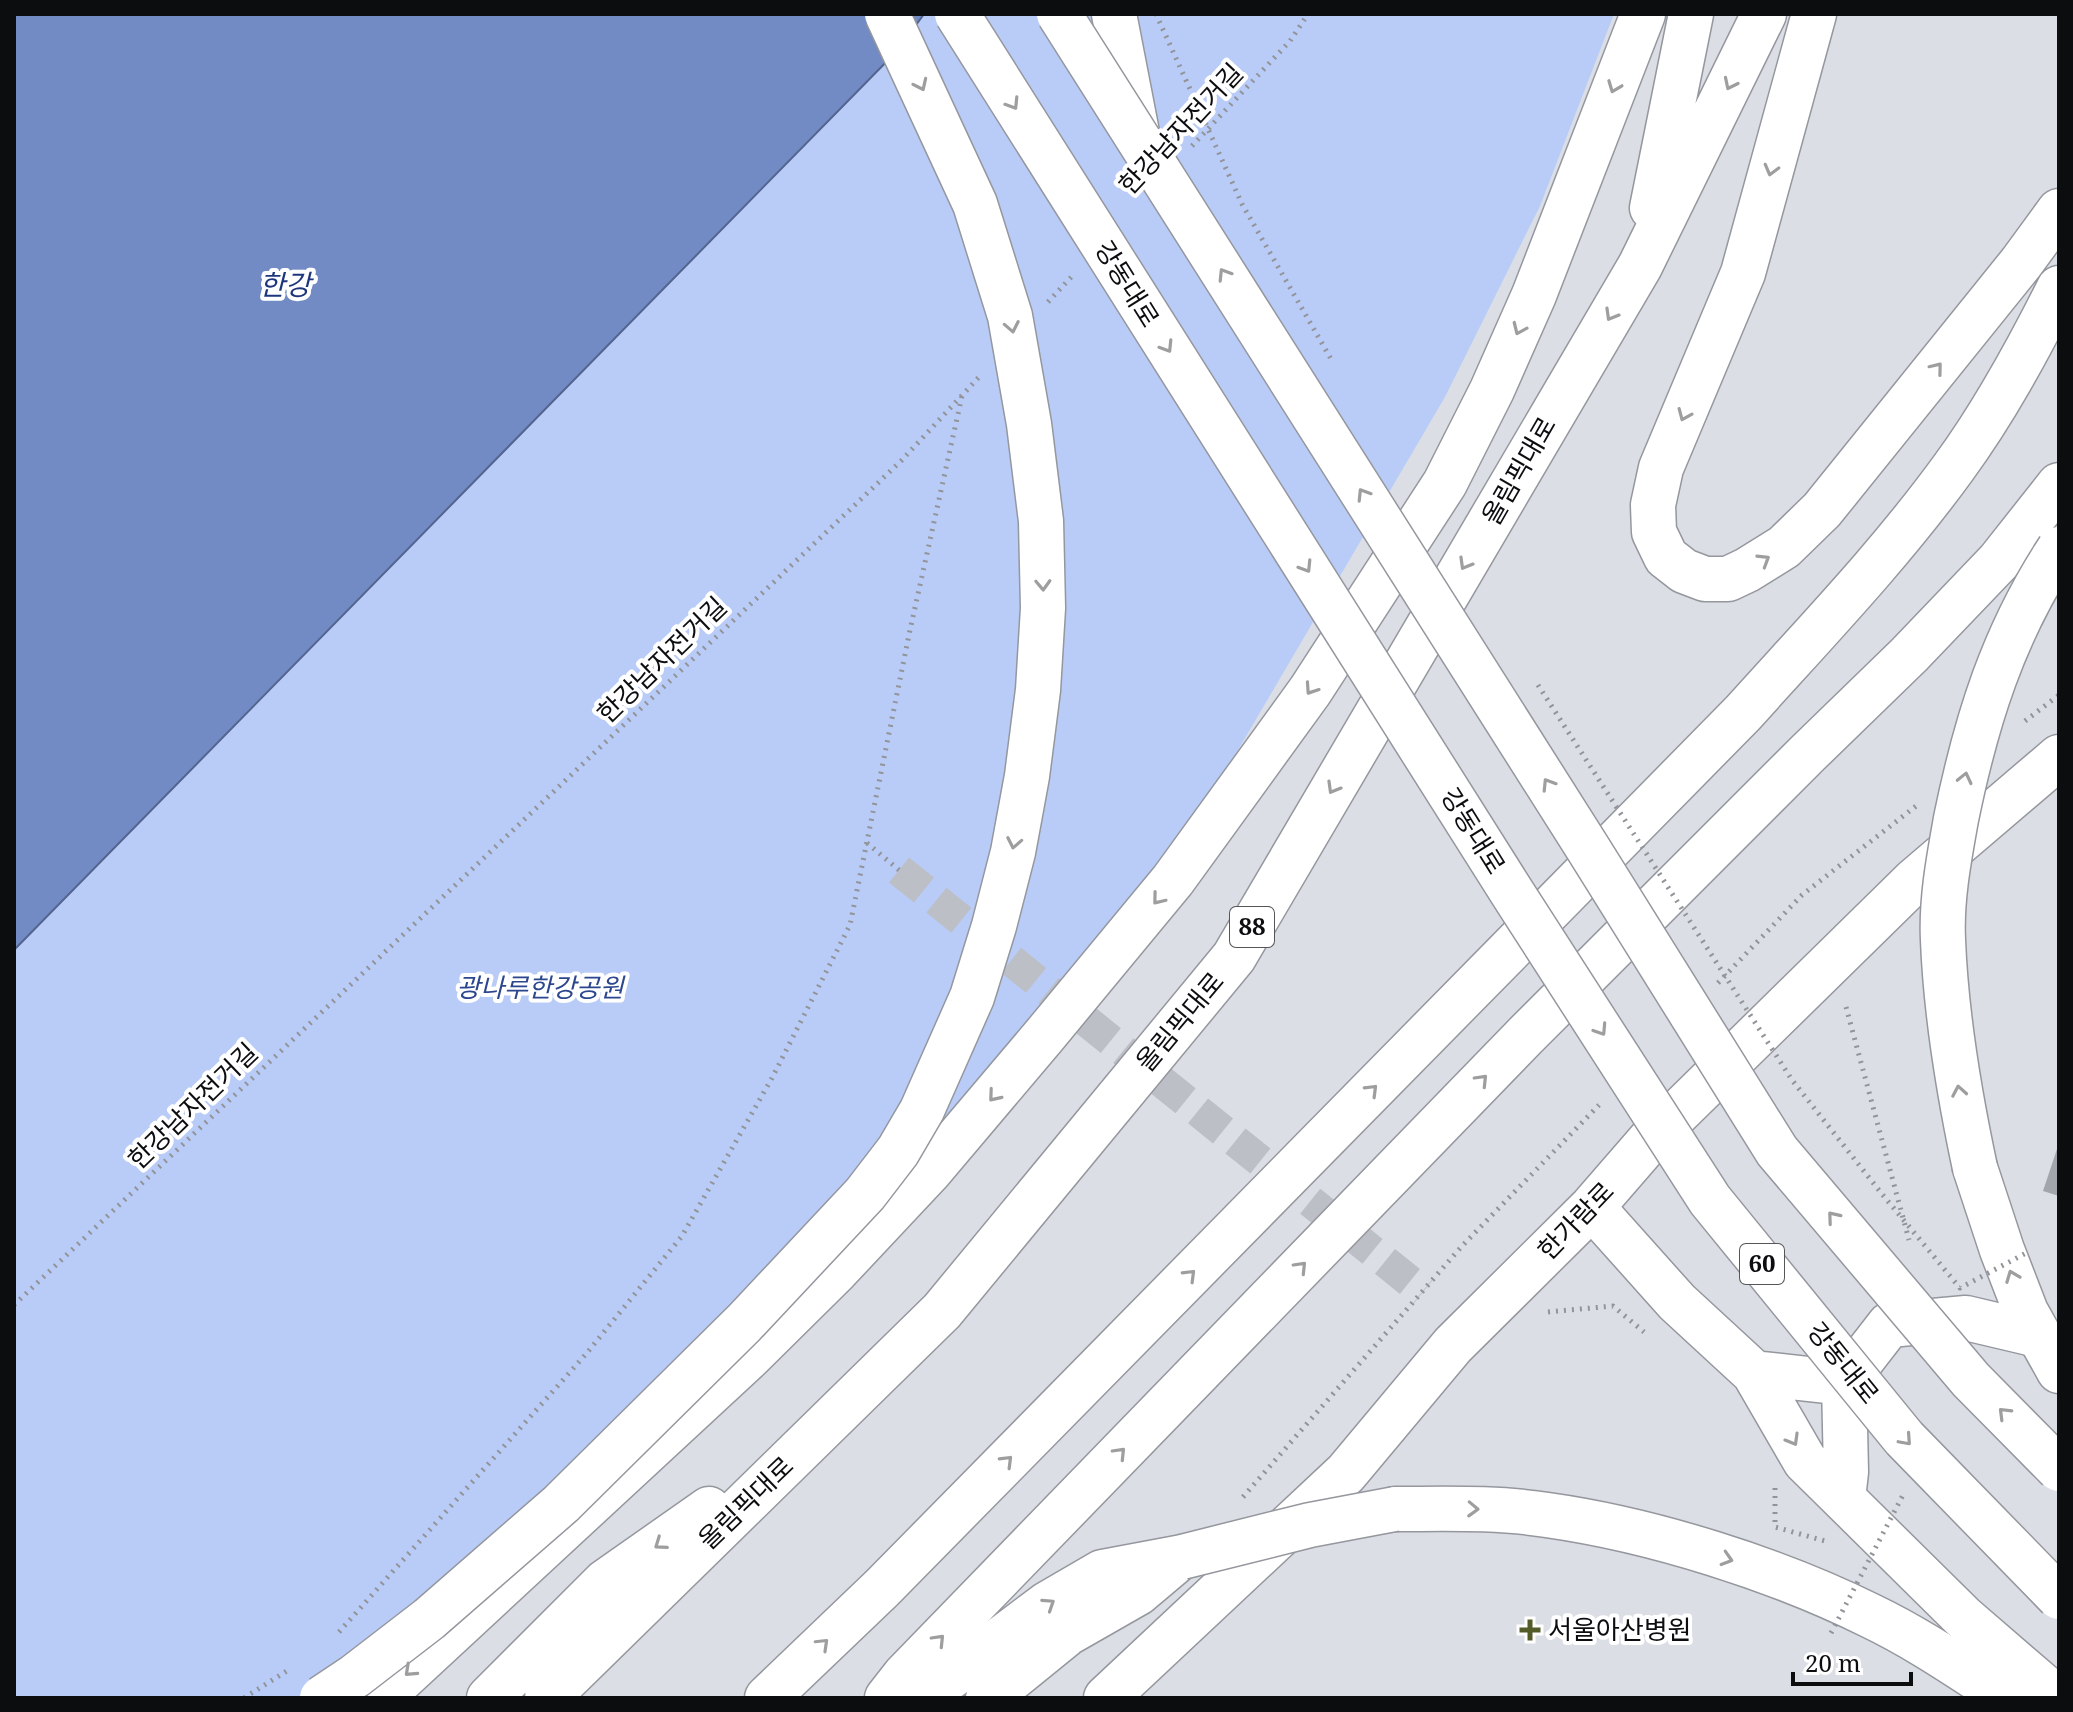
<svg xmlns="http://www.w3.org/2000/svg" width="2073" height="1712" font-family="'Noto Serif','Noto Sans KR',serif">
<rect width="100%" height="100%" fill="#dbdee5"/>
<path fill="#b9ccf7" d="M 924,14 L 1614,14 L 1540,206 L 1445,397 L 1214,791 L 1037,1042 L 368,1698 L 14,1698 L 14,950 L 897,51 Z"/>
<path fill="#728bc5" stroke="#53658e" stroke-width="2" d="M 14,14 L 924,14 L 897,51 L 14,950 Z"/>
<path fill="#a2a5ab" d="M 2058,1146 L 2059,1147 L 2059,1196 L 2043,1191 Z"/>
<g fill="none" stroke-linecap="round" stroke-linejoin="round">
<path stroke="#bcbfc5" stroke-width="32" stroke-dasharray="32 16" stroke-linecap="butt" d="M 899,870 L 1423,1292"/>
<g stroke="#95979e" stroke-width="47">
<path id="secondary" d="M 1592,1207 L 1677,1302 L 1754,1373 L 1805,1461 L 1963,1617 L 2057,1698
M 1754,1373 L 1844,1383
M 1843,1498 L 1846,1472 L 1844,1383 L 1889,1325 L 1966,1318 L 2038,1335
M 1106,1698 L 1346,1473 L 1453,1345 L 1592,1207 L 1651,1139 L 1915,880 L 2059,757"/>
</g>
<g stroke="#95979e" stroke-width="47">
<path id="highway" d="M 1114,14 L 1138,138
M 1814,14 L 1743,273 L 1661,468 L 1653,505 L 1654,532 L 1666,557 L 1684,571 L 1705,579 L 1728,579 L 1747,570 L 1784,547 L 1822,510 L 2021,263 L 2059,211
M 1652,208 L 1691,14
M 1975,1168 L 2002,1250 L 2026,1312 L 2059,1371
M 1395,1509 C 1446,1509 1497,1507 1547,1515 C 1653,1530 1776,1569 1871,1616 C 1919,1639 1962,1669 2007,1698
M 381,1698 L 749,1357 L 837,1270 L 929,1172 L 1044,1036 L 1173,880 L 1310,691 L 1445,483 L 1492,390 L 1534,295 L 1643,14
M 489,1698 L 605,1582 L 709,1509
M 547,1698 L 942,1311 L 1234,957 L 1640,266 L 1764,14
M 767,1698 L 882,1588 L 1743,713 C 1815,633 1891,554 1954,467 C 1995,411 2028,350 2059,288
M 887,1698 L 905,1675 L 1525,1036 L 1808,753 L 1909,655 L 1999,561 L 2059,485
M 917,1698 L 949,1678 L 1047,1604 L 1102,1572 L 1182,1557
M 988,1698 L 1068,1633 L 1138,1593 L 1176,1561"/>
</g>
<path stroke="#929499" stroke-width="5" stroke-dasharray="2 6" stroke-linecap="butt" d="M 1192,146 L 1290,41 L 1308,14
M 1048,302 L 1074,274
M 2025,721 L 2059,695
M 867,843 L 899,870
M 1718,983 L 1802,895 L 1916,806
M 1846,1007 L 1909,1240
M 14,1305 L 901,461 L 979,377
M 1548,1312 L 1613,1306 L 1644,1332
M 1775,1488 L 1775,1527 L 1825,1541
M 1243,1497 L 1462,1246 L 1599,1105
M 339,1632 L 586,1354 L 682,1236 L 772,1078 L 850,925 L 910,630 L 962,396
M 244,1698 L 290,1669"/>
<use href="#secondary" stroke="#fff" stroke-width="44"/>
<use href="#highway" stroke="#fff" stroke-width="44"/>
<g stroke="#95979e" stroke-width="47" stroke-linecap="butt">
<path id="primary-bridge" d="M 957,14 L 1513,894 L 1710,1200 L 1904,1438 L 2059,1597
M 1059,14 L 1589,850 L 1777,1151 L 1971,1380 L 2059,1469"/>
</g>
<g stroke="#95979e" stroke-width="47" stroke-linecap="butt">
<path id="highway-bridge" d="M 1975,1168 C 1959,1093 1946,1017 1943,940 C 1941,900 1949,858 1956,819 C 1976,721 2003,634 2059,549
M 1182,1557 L 1310,1525 L 1395,1509
M 322,1698 L 355,1676 L 429,1619 L 561,1504 L 744,1323 L 865,1194 L 898,1151 L 922,1110 L 972,997 L 994,926 L 1013,852 L 1027,776 L 1038,690 L 1043,608 L 1041,521 L 1029,424 L 1010,316 L 975,204 L 887,14"/>
</g>
<path stroke="#929499" stroke-width="5" stroke-dasharray="2 6" stroke-linecap="butt" d="M 1156,14 L 1242,204 L 1331,359
M 1538,685 L 1792,1080 L 1882,1194 L 1960,1288 L 2028,1252
M 1831,1633 L 1903,1495"/>
<use href="#primary-bridge" stroke="#fff" stroke-width="44"/>
<use href="#highway-bridge" stroke="#fff" stroke-width="44"/>
</g>
<defs><path id="oneway-chevron" d="M-2-3.5L2.5 0L-2 3.5" fill="none" stroke-width="1.6" stroke-linecap="round" stroke-linejoin="round" transform="scale(2)"/></defs>
<g stroke="#9e9e9f">
<use href="#oneway-chevron" transform="translate(1730 84) rotate(116)"/>
<use href="#oneway-chevron" transform="translate(921 85) rotate(65)"/>
<use href="#oneway-chevron" transform="translate(1614 87) rotate(111)"/>
<use href="#oneway-chevron" transform="translate(1013 104) rotate(58)"/>
<use href="#oneway-chevron" transform="translate(1771 170) rotate(105)"/>
<use href="#oneway-chevron" transform="translate(1224 274) rotate(-122)"/>
<use href="#oneway-chevron" transform="translate(1611 315) rotate(120)"/>
<use href="#oneway-chevron" transform="translate(1012 327) rotate(79)"/>
<use href="#oneway-chevron" transform="translate(1519 329) rotate(114)"/>
<use href="#oneway-chevron" transform="translate(1167 347) rotate(58)"/>
<use href="#oneway-chevron" transform="translate(1937 368) rotate(-51)"/>
<use href="#oneway-chevron" transform="translate(1684 415) rotate(113)"/>
<use href="#oneway-chevron" transform="translate(1363 494) rotate(-122)"/>
<use href="#oneway-chevron" transform="translate(1764 560) rotate(-32)"/>
<use href="#oneway-chevron" transform="translate(1465 564) rotate(120)"/>
<use href="#oneway-chevron" transform="translate(1306 567) rotate(58)"/>
<use href="#oneway-chevron" transform="translate(1043 585) rotate(88)"/>
<use href="#oneway-chevron" transform="translate(1311 689) rotate(124)"/>
<use href="#oneway-chevron" transform="translate(1965 778) rotate(-77)"/>
<use href="#oneway-chevron" transform="translate(1548 784) rotate(-122)"/>
<use href="#oneway-chevron" transform="translate(1333 788) rotate(120)"/>
<use href="#oneway-chevron" transform="translate(1014 843) rotate(101)"/>
<use href="#oneway-chevron" transform="translate(1158 899) rotate(129)"/>
<use href="#oneway-chevron" transform="translate(1601 1030) rotate(57)"/>
<use href="#oneway-chevron" transform="translate(1482 1080) rotate(-46)"/>
<use href="#oneway-chevron" transform="translate(1372 1090) rotate(-45)"/>
<use href="#oneway-chevron" transform="translate(1959 1091) rotate(-100)"/>
<use href="#oneway-chevron" transform="translate(994 1096) rotate(130)"/>
<use href="#oneway-chevron" transform="translate(1833 1217) rotate(-130)"/>
<use href="#oneway-chevron" transform="translate(1301 1267) rotate(-46)"/>
<use href="#oneway-chevron" transform="translate(1190 1275) rotate(-45)"/>
<use href="#oneway-chevron" transform="translate(2012 1276) rotate(-111)"/>
<use href="#oneway-chevron" transform="translate(2004 1413) rotate(-135)"/>
<use href="#oneway-chevron" transform="translate(1793 1440) rotate(60)"/>
<use href="#oneway-chevron" transform="translate(1906 1440) rotate(48)"/>
<use href="#oneway-chevron" transform="translate(1120 1453) rotate(-46)"/>
<use href="#oneway-chevron" transform="translate(1007 1461) rotate(-45)"/>
<use href="#oneway-chevron" transform="translate(1473 1509) rotate(2)"/>
<use href="#oneway-chevron" transform="translate(660 1544) rotate(145)"/>
<use href="#oneway-chevron" transform="translate(1727 1559) rotate(17)"/>
<use href="#oneway-chevron" transform="translate(1049 1604) rotate(-33)"/>
<use href="#oneway-chevron" transform="translate(939 1640) rotate(-46)"/>
<use href="#oneway-chevron" transform="translate(823 1644) rotate(-44)"/>
<use href="#oneway-chevron" transform="translate(410 1671) rotate(137)"/>
</g>
<path fill="#535b29" stroke="#fff" stroke-width="3" d="M1526 1618h8v8h8v8h-8v8h-8v-8h-8v-8h8z"/>
<g text-anchor="middle" stroke-width="8" stroke-linejoin="round" paint-order="stroke">
<g fill="#fff" stroke="#555657" stroke-width="2">
<rect x="1230" y="907" width="44" height="40" rx="6"/>
<rect x="1740" y="1244" width="44" height="40" rx="6"/>
</g>
<g font-size="24" font-weight="bold" fill="#0c0d0f">
<text x="1252" y="935">88</text>
<text x="1762" y="1272">60</text>
</g>
<g font-size="26" fill="#0c0d0f" stroke="#fff">
<text transform="translate(1181 129) rotate(-47)" y="9">한강남자전거길</text>
<text transform="translate(1127 284) rotate(58)" y="9">강동대로</text>
<text transform="translate(1519 471) rotate(-60)" y="9">올림픽대로</text>
<text transform="translate(662 660) rotate(-44)" y="9">한강남자전거길</text>
<text transform="translate(1473 831) rotate(58)" y="9">강동대로</text>
<text transform="translate(1180 1022) rotate(-50)" y="9">올림픽대로</text>
<text transform="translate(193 1106) rotate(-44)" y="9">한강남자전거길</text>
<text transform="translate(1576 1221) rotate(-46)" y="9">한가람로</text>
<text transform="translate(1843 1363) rotate(51)" y="9">강동대로</text>
<text transform="translate(746 1503) rotate(-44)" y="9">올림픽대로</text>
</g>
<g font-size="26" font-style="italic" fill="#2d478f" stroke="#fff">
<text x="540" y="997">광나루한강공원</text>
</g>
<g font-size="26" fill="#0c0d0f" stroke="#fff" text-anchor="start">
<text x="1548" y="1639">서울아산병원</text>
</g>
<g font-size="28" font-style="italic" fill="#1e367c" stroke="#fff">
<text x="285" y="295">한강</text>
</g>
</g>
<rect width="2073" height="1712" fill="none" stroke="#0c0d0f" stroke-width="32"/>
<path d="M1793 1672v12h118v-12" fill="none" stroke="#0c0d0f" stroke-width="4"/>
<text x="1805" y="1672" font-size="24" fill="#0c0d0f" stroke="#ffffff" stroke-width="6" paint-order="stroke">20 m</text>
</svg>
